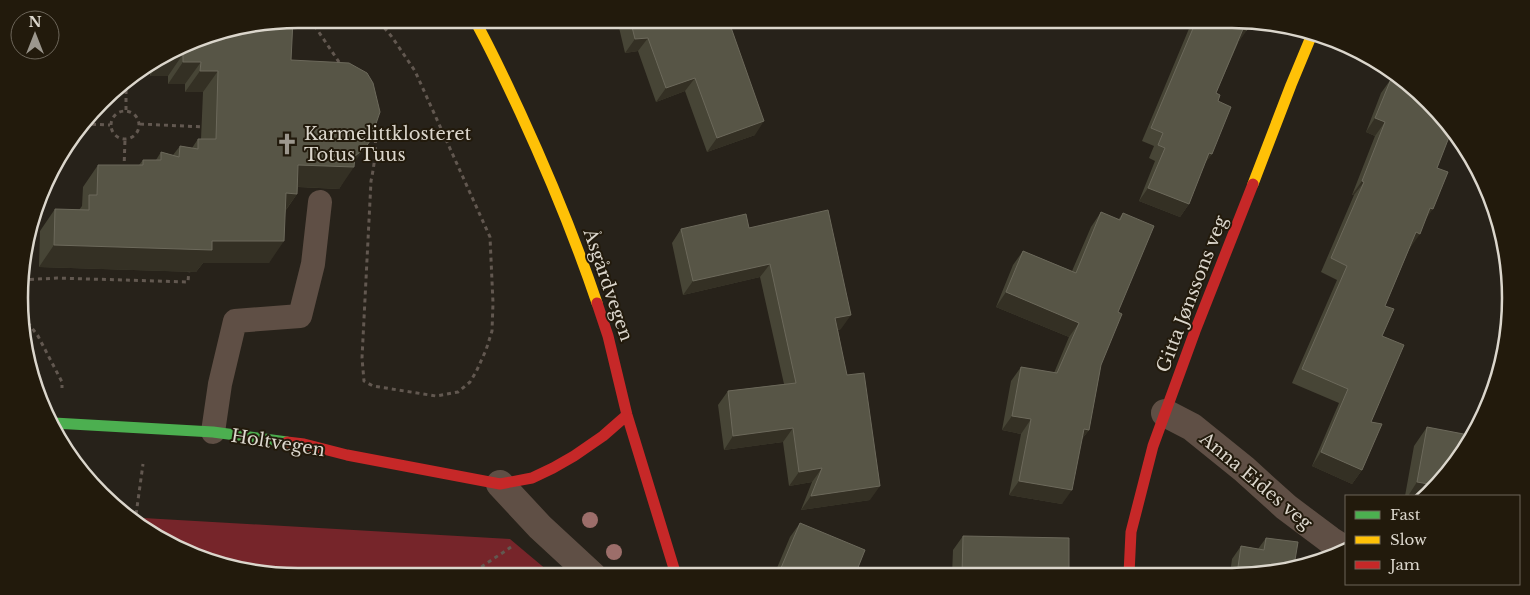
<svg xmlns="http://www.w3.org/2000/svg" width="1530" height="595" font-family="'Libre Baskerville',serif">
<rect width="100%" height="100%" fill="#27221a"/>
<path fill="#76252a" d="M 126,517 L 510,539 L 554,576 L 298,576 L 225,567 Z"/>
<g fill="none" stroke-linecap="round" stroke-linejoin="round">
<path stroke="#625850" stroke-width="3" stroke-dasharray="4 4" stroke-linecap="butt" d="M 310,19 L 341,65
M 126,110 L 126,81
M111 125a14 14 0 1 1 28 0a14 14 0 1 1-28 0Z
M 374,123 C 377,143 375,162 371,181 L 362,358 L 364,381 L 373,386 L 436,396 L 458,392 L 470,382 L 476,372 L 486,350 L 492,331 L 493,303 L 490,237 L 415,71 L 392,37 L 377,19
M 84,124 L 110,125
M 140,124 L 204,127
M 124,169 L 125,139
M 22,280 L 57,278 L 188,282 L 189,269
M 23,316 L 38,336 L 62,382 L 62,388
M 135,522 L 143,464
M 468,576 L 511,547"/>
<path stroke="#5f4f45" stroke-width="24" d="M 213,432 L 220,384 L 235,321 L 300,316 L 313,264 L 320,202"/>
<path stroke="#5f4f45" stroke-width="28" d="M 1165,413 L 1192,427 L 1244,469 L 1286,507 L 1330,540 L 1346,550
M 500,484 L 540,527 L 593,576"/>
<path stroke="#4caf50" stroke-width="11" d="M 54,423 L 213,432 L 287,442"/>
<path stroke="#ffc107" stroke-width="11" d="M 474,19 C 491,49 505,80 520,112 C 549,175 575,238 597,303
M 1253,184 L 1291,85 L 1313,32"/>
<path stroke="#c62828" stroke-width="11" d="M 597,303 L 608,336 L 627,415 L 676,575
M 287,442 L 304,444 L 347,455 L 500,484 L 532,478 L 553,468 L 574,456 L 603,436 L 627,415
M 1129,574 L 1131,532 L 1153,446 L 1195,331 L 1253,184"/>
</g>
<g fill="#9c6e6a">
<circle cx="590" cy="520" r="8"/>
<circle cx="614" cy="552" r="8"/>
</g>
<path fill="#474536" d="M 617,19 L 728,19 L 755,135 L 707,152 L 685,91 L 656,102 L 638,51 L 625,53 Z
M 1193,19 L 1232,19 L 1238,43 L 1216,93 L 1218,101 L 1212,154 L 1205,163 L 1189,204 L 1180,217 L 1139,201 L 1155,161 L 1149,158 L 1154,146 L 1142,141 Z
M 208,34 L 291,60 L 355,162 L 339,189 L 298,187 L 297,194 L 286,210 L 269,263 L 203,263 L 196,272 L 39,267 L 40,231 L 55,209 L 79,210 L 82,206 L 83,187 L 98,165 L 139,165 L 143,160 L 156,160 L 161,152 L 173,155 L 180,146 L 192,148 L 198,139 L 201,139 L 203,92 L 185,92 L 185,84 L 168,84 L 168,76 L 150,76 L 150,68 L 148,68 Z
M 1391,79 L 1437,168 L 1426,219 L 1410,248 L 1410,247 L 1385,306 L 1371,422 L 1362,470 L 1352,484 L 1312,466 L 1339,403 L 1292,383 L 1337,280 L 1321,272 L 1354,195 L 1352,195 L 1375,136 L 1366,132 L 1381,93 Z
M 1101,212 L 1118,220 L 1123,213 L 1118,312 L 1101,365 L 1089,430 L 1082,439 L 1062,504 L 1009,495 L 1021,434 L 1002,430 L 1011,381 L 1021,367 L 1054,373 L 1069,337 L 996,307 L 1013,265 L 1023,251 L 1072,271 L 1091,227 Z
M 749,228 L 841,329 L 838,330 L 870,500 L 801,510 L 812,482 L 789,486 L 783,442 L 724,450 L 718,405 L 728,391 L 784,384 L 760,277 L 683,295 L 672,243 L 681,229 Z
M 1427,427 L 1425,496 L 1405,496 L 1414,446 Z
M 800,523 L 855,575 L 774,575 L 790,537 Z
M 963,536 L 1069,569 L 1065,574 L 952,575 L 953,550 Z
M 1266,538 L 1269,574 L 1230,574 L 1232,559 L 1241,546 L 1258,549 Z"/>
<path fill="#343024" d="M 1243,29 L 1247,30 L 1238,43 L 1234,42 Z
M 648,38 L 638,51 L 625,53 L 635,39 Z
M 172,54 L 183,54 L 168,76 L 150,76 L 160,61 Z
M 183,62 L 201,62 L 185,84 L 168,84 Z
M 200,71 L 218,71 L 203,92 L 185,92 Z
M 695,78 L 685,91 L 656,102 L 666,88 Z
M 1375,118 L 1385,122 L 1375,136 L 1366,132 Z
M 764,121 L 755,135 L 707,152 L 717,138 Z
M 370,141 L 351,167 L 354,167 L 339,189 L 283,186 L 298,165 Z
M 1209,153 L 1212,154 L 1202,167 Z
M 1362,181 L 1364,182 L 1354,195 L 1352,195 Z
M 1148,188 L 1189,204 L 1180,217 L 1139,201 Z
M 286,193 L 297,194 L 282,215 Z
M 1430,208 L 1433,209 L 1423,223 Z
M 1416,232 L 1420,234 L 1410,248 L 1407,246 Z
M 212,241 L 284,241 L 269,263 L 203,263 L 196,272 L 39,267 L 54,245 Z
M 770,264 L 760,277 L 683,295 L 693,281 Z
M 1006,292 L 1079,323 L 1069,337 L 996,307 Z
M 851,315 L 841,329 L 825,332 L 835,318 Z
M 1012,416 L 1031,419 L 1021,434 L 1002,430 Z
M 793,428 L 783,442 L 724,450 L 733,436 Z
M 1084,429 L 1089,430 L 1078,444 Z
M 1321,452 L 1362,470 L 1352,484 L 1312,466 Z
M 822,468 L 812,482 L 789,486 L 799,472 Z
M 1019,481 L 1072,490 L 1062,504 L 1009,495 Z
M 1417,482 L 1434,485 L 1425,496 L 1408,496 Z
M 880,486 L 870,500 L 801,510 L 811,496 Z
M 1035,569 L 1069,569 L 1065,574 L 1031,574 Z"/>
<path fill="#575546" stroke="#6c695b" d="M 630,19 L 728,19 L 764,121 L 717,138 L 695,78 L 666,88 L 648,38 L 635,39 Z
M 1197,19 L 1232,19 L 1251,21 L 1247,30 L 1243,29 L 1216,93 L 1220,95 L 1218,101 L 1231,107 L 1212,154 L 1209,153 L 1189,204 L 1148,188 L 1165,148 L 1158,145 L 1163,133 L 1151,128 Z
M 293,20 L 291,60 L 349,63 L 367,73 L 373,83 L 380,112 L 370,141 L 365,148 L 355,156 L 354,167 L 298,165 L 297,194 L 286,193 L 284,241 L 212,241 L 212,250 L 54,245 L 55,209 L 89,210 L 89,195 L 97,195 L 98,165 L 143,165 L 143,160 L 161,160 L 161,152 L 179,157 L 180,146 L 198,149 L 198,139 L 216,139 L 218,71 L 200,71 L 201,62 L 183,62 L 183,54 L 172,54 L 208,34 Z
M 1391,79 L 1412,87 L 1451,132 L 1437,168 L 1448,172 L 1433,209 L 1430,208 L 1420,234 L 1416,232 L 1385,306 L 1394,309 L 1382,336 L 1404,345 L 1371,422 L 1382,424 L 1362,470 L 1321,452 L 1348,389 L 1302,369 L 1347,266 L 1331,258 L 1364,182 L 1362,181 L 1385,122 L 1375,118 Z
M 828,210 L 851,315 L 835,318 L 847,375 L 864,373 L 880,486 L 811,496 L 822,468 L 799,472 L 793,428 L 733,436 L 728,391 L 796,383 L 770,264 L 693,281 L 681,229 L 746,214 L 749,228 Z
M 1101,212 L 1120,220 L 1123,213 L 1154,226 L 1118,312 L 1122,314 L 1101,365 L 1089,430 L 1084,429 L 1072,490 L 1019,481 L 1031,419 L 1012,416 L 1021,367 L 1057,373 L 1079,323 L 1006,292 L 1023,251 L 1076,273 Z
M 1427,427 L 1474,436 L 1434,485 L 1417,482 Z
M 800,523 L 865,550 L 855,575 L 778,575 Z
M 963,536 L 1069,538 L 1069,569 L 1035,569 L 1035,574 L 962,575 Z
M 1266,538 L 1298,542 L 1294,566 L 1269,574 L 1237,574 L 1241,546 L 1264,550 Z"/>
<defs>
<g id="church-bare" transform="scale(1.725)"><path d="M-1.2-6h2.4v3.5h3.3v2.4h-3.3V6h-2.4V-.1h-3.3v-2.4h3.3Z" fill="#9c978e" stroke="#221a0c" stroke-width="2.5" paint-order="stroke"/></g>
</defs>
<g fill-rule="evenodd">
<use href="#church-bare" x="287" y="144"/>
</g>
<g text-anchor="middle" stroke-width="4" stroke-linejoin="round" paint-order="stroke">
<g font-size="18" fill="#dbd6cc" stroke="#221a0c" text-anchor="start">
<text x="304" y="140">Karmelittklosteret<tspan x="304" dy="21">Totus Tuus</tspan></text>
</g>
<g font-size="18" fill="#dbd6cc" stroke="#221a0c">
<text transform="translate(608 285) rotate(71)" y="6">Åsgårdvegen</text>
<text transform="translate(1192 294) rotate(-69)" y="6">Gitta Jønssons veg</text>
<text transform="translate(278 443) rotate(9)" y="6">Holtvegen</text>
<text transform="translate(1256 481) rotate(40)" y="6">Anna Eides veg</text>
</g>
</g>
<path d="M0 0H1530V595H0ZM298 28H1232A270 270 0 0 1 1502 298V298A270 270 0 0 1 1232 568H298A270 270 0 0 1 28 298V298A270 270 0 0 1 298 28Z" fill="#221a0c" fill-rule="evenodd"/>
<path fill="none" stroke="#dbd6cc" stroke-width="2.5" d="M298 28H1232A270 270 0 0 1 1502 298V298A270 270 0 0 1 1232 568H298A270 270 0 0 1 28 298V298A270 270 0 0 1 298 28Z"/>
<rect x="1345" y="495" width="175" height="90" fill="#221a0c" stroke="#6c6559"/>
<rect x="1355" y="511" width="25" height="8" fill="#4caf50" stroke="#6c6559"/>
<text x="1390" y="520" font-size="15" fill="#dbd6cc">Fast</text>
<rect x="1355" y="536" width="25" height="8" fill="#ffc107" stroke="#6c6559"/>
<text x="1390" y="545" font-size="15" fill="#dbd6cc">Slow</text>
<rect x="1355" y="561" width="25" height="8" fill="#c62828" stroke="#6c6559"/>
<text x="1390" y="570" font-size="15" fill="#dbd6cc">Jam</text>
<g transform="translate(35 35)"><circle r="24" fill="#221a0c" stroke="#6c6559"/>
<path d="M0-4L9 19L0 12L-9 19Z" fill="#9c978e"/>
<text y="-8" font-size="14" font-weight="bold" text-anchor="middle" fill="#dbd6cc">N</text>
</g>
</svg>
